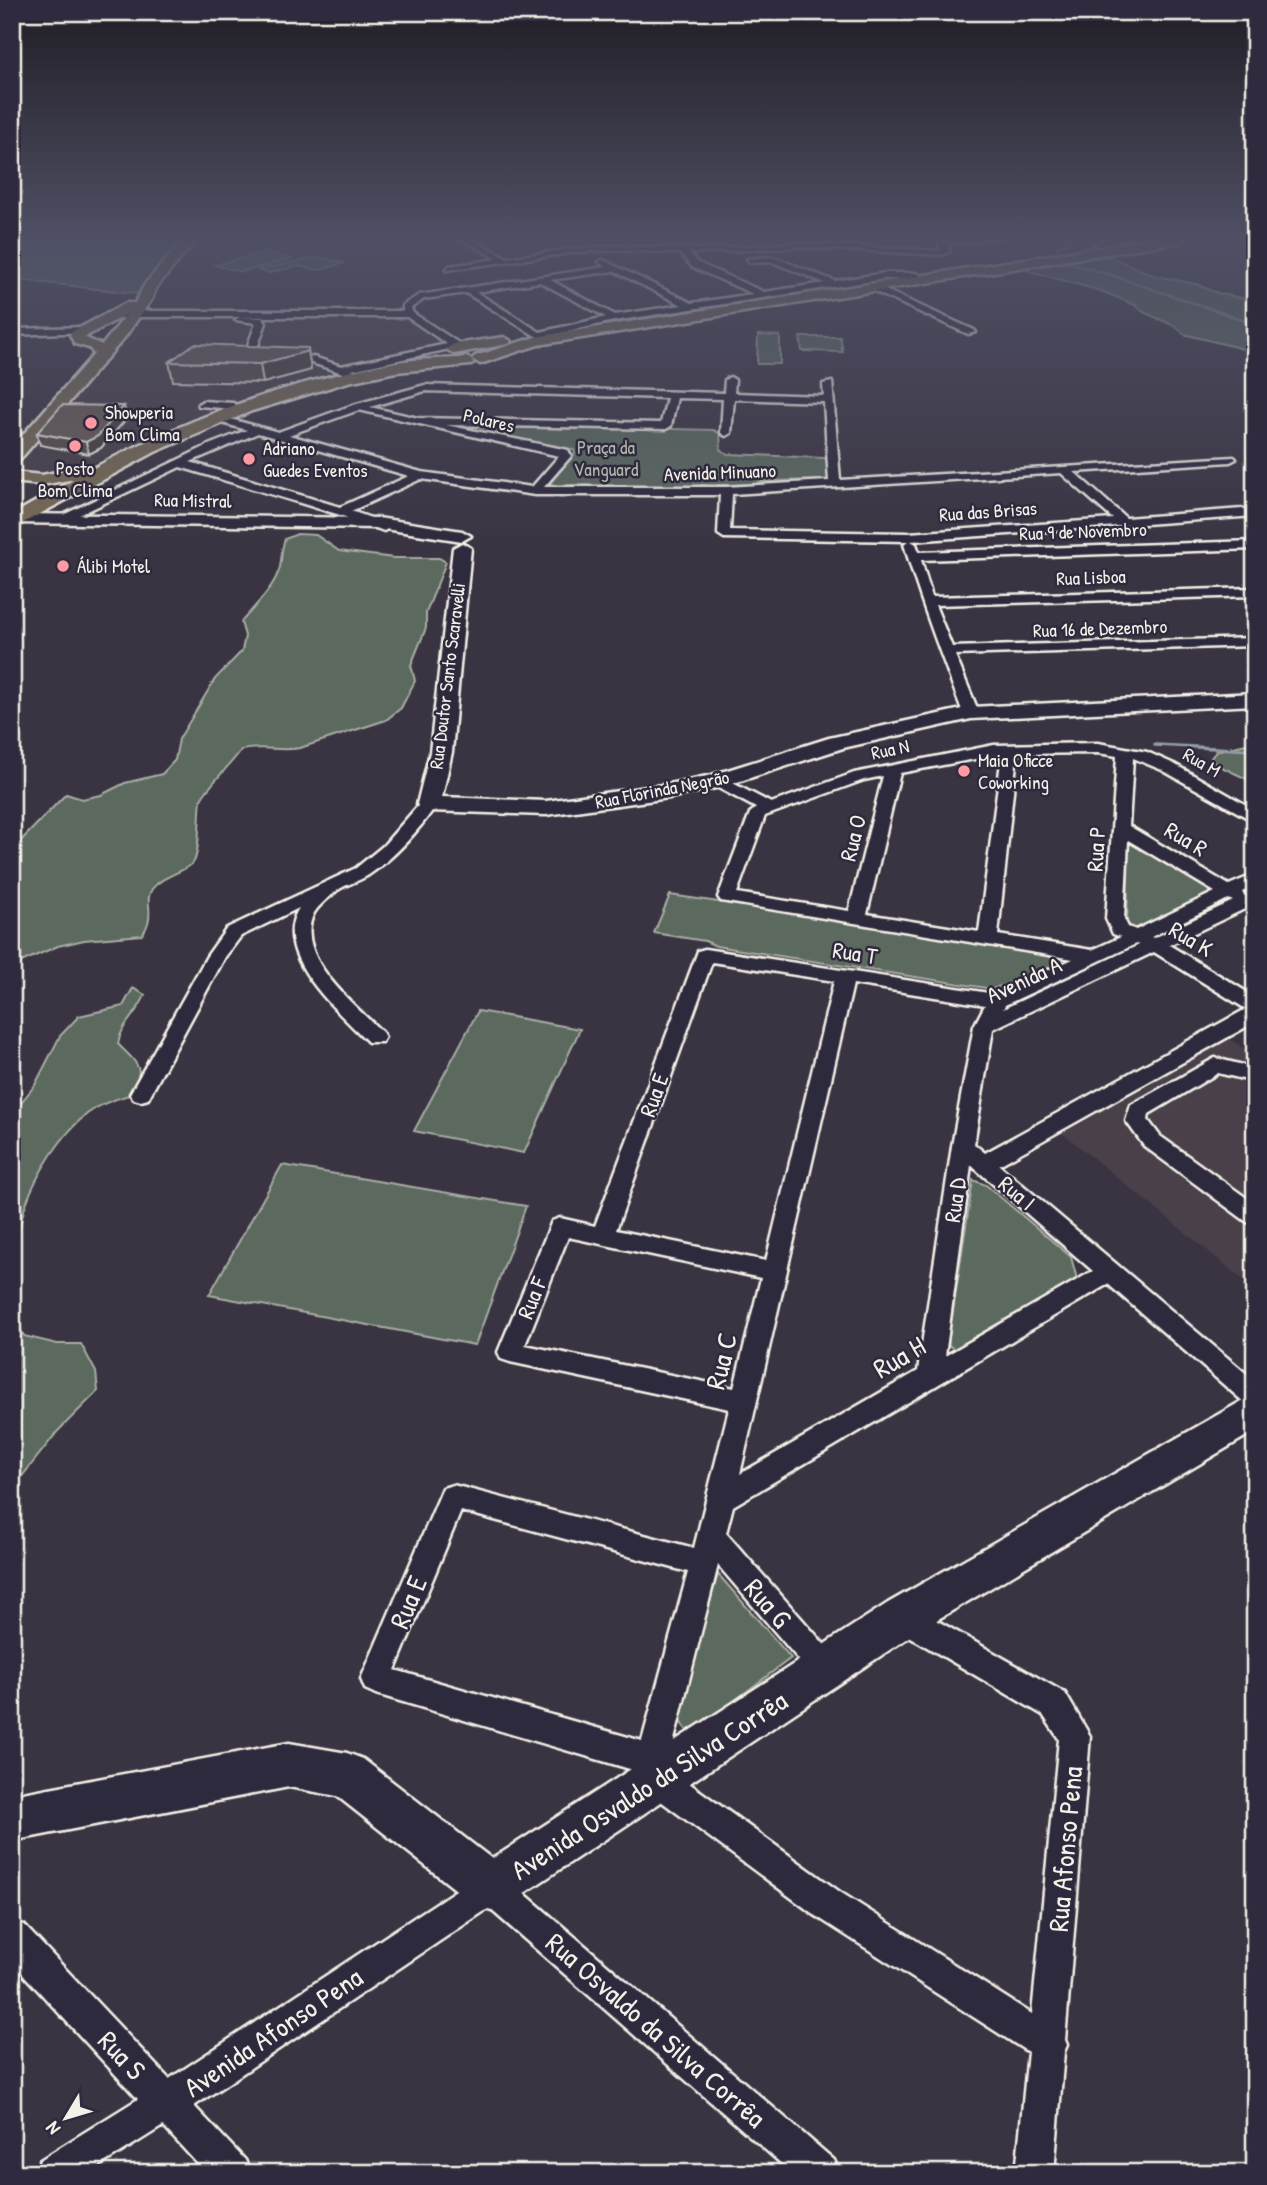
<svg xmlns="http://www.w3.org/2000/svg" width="1267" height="2185" font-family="'Patrick Hand',sans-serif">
<rect width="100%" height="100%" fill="#3a3442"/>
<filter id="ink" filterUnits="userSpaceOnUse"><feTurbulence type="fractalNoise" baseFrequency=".0143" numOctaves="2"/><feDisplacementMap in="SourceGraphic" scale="14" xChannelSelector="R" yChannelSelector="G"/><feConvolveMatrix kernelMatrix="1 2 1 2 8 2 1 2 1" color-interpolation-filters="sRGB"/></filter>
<g filter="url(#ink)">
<path fill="#484048" d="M 630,249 L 660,265 L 624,266 L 590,250 Z
M 139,316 L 408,316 L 454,348 L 371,364 L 189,419 L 70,473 L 46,478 L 12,473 L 12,469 Z
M 1227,1037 L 1255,1056 L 1255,1289 L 1061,1132 Z"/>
<path fill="#5b695f" stroke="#a8ada4" stroke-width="2" d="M 12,238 L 188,238 L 141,294 L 12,279 Z
M 265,252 L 291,259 L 241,272 L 215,265 Z
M 1108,256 L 1156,276 L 1196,284 L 1217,293 L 1250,300 L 1255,304 L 1255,352 L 1184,334 L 1175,326 L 1143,312 L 1135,305 L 1101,291 L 1022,269 Z
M 318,257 L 345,263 L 318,270 L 298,266 L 269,273 L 257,270 Z
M 758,335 L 780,336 L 780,364 L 757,364 Z
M 800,337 L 840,337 L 843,352 L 802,351 Z
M 466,424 L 714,430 L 720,434 L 721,450 L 728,454 L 824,458 L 828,461 L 829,480 L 764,481 L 757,482 L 763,484 L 717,485 L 723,487 L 702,485 L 681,489 L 668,486 L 597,489 L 590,486 L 572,485 L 570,486 L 574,488 L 557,487 L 550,483 L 575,454 L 574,450 L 468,430 L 465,429 Z
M 297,534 L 316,535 L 339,551 L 394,558 L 439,558 L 446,562 L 426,613 L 426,628 L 411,665 L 415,681 L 401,708 L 386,720 L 300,748 C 278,752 265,745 241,750 C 234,761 202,793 201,800 C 199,812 200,856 193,863 C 182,873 162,876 152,889 C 143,902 157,914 142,935 L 84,940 L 58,946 L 12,966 L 12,850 L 66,794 L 82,799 L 101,795 L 125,783 L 162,774 L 175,760 L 179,739 L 215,679 L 242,651 L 245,636 L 241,622 C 254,607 275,587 280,567 C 282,557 281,549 285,539 Z
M 1255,742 L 1255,783 L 1215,764 L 1211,758 L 1216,751 Z
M 1129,843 L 1137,845 L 1212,892 L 1138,930 L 1127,924 Z
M 670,895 L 856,922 L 1051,956 L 1062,963 L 993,989 L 716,946 L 705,941 L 654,933 Z
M 133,988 L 145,995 C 138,1014 121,1023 118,1044 C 137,1064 146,1066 132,1094 C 117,1099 101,1103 87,1114 C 61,1135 37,1173 26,1204 C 20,1221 18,1240 12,1257 L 12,1114 L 35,1085 L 60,1036 L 79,1016 L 123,1006 Z
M 478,1011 L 580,1029 L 524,1153 L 414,1131 Z
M 282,1165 L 526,1206 L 475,1345 L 209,1295 Z
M 973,1180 L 986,1185 L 1071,1257 L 1077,1279 L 954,1350 L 948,1344 Z
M 12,1312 L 24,1336 L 57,1344 L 81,1344 L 96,1372 L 98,1391 L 58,1431 L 12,1489 Z
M 718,1574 L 791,1658 L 690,1734 L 677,1718 Z"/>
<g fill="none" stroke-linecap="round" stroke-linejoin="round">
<path stroke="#939ca8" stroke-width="2.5" d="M 1057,252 L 1056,248 L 1075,238
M 1064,262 L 1105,273 L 1255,324"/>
<path stroke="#939ca8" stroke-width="3.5" d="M 1155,745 L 1255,750"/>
<g stroke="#f4f1e8" stroke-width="5">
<path id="street" d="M 460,238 L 470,238 L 507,258 L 578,248 L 618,246 L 700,249 L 798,243 L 941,251 L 937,238 L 1001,238 L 947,243 L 950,251 L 942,255 L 798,247 L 689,253 L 698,263 L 764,292 L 825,283 L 772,262 L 750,263 L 747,259 L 773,257 L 835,281 L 885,273 L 917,273 L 921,276 L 917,279 L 885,279 L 614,321 L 539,338 L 466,293 L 424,299 L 411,308 L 413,313 L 463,346 L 463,350 L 454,348 L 352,370 L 354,372 L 349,375 L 312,363 L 261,359 L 251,355 L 247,348 L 256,323 L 235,320 L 240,317 L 262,318 L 266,323 L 257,348 L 258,351 L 313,357 L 341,366 L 447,344 L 407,317 L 133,317 L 115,319 L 110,316 L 133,311 L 403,311 L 403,305 L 419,295 L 606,267 L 599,262 L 603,260 L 692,303 L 753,294 L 692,267 L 680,253 L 618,250 L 578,252 L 446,270 L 449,266 L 497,259 ZM 614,271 L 682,305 L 615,315 L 550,280 ZM 540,282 L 606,317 L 540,332 L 476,292 Z
M 1116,238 L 1133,238 L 1099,246 L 1095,244 Z
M 1242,238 L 1255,238 L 1255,243 L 1243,240 Z
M 872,284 L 974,330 L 976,332 L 968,334 L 869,289 Z
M 86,327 L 91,330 L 89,332 L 12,335 L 12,329 Z
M 730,377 L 735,380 L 734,393 L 824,396 L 823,384 L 832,382 L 840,480 L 1234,457 L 1236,459 L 1230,462 L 1074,472 L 1126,518 L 1255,508 L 1255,516 L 911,541 L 916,544 L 919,552 L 1255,541 L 1255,549 L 921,560 L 932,597 L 1255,588 L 1255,596 L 935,605 L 952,647 L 1255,638 L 1255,646 L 955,655 L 979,713 L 971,718 L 963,713 C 942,657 920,600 904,544 L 908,541 L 724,538 L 718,534 L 720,495 L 535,495 L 421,479 L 351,511 L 388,524 L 390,527 L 384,531 L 337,514 L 180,467 L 73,518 L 63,515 L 211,444 L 247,430 L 215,421 L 214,419 L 219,416 L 278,432 L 353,405 L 425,385 L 724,393 L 725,380 ZM 425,391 L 667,398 L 661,423 L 418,418 L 370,407 ZM 677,398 L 723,399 L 721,433 L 726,436 L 731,433 L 734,399 L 824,402 L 829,481 L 726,487 L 544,487 L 571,456 L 568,450 L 446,425 L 666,429 L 671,426 ZM 359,410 L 559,456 L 532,487 L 421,472 L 289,435 ZM 258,433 L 409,476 L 340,507 L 190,462 ZM 1061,473 L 1113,519 L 909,533 L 730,530 L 732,494 Z
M 203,401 L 233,403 L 238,406 L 233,409 L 199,406 L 198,404 Z
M 1098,743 L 1147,752 L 1174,764 L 1255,810 L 1255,822 L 1162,770 L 1133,758 L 1129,826 L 1229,885 L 1255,874 L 1255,886 L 1242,892 L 1244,896 L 1255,892 L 1255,904 L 1169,945 L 1255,997 L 1255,1022 L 999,1165 L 1255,1381 L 1255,1407 L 1246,1404 L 1108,1284 L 733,1506 L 726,1533 L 838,1660 L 842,1670 L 838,1680 L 827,1685 L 816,1680 L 718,1565 L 669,1760 L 671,1770 L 840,1892 L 1032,2014 L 1059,1739 L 1043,1715 L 893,1627 L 888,1617 L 893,1607 L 903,1603 L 913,1607 L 1065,1693 L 1090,1736 L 1065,2040 L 1067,2045 L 1064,2052 L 1054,2173 L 1016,2173 L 1028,2052 L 816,1916 L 646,1790 L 640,1772 L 376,1694 L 365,1689 L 361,1679 L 443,1488 L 453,1485 L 694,1548 L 729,1409 L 510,1362 L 501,1359 L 498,1352 L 552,1221 L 560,1218 L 595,1226 L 698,951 L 705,949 L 995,994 L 1073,959 L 721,901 L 718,897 L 750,813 L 756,808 L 711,784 L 709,781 L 711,778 L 723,778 L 771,803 L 854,773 L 994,745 ZM 1098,753 L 1117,756 L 1106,919 L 1113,934 L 1121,937 L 1092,950 L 998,935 L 1017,754 ZM 1002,754 L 979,932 L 867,914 L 900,773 ZM 883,776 L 849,911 L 737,893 L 765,816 L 864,780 ZM 1128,840 L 1215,892 L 1136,930 L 1128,927 L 1124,919 ZM 1228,899 L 1233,901 L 1154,938 L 1151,937 ZM 1136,944 L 1139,945 L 1003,1009 L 1005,1005 ZM 1154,952 L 1246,1009 L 985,1153 L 974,1144 L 993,1029 ZM 712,962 L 834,981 L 766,1261 L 616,1230 ZM 853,984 L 985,1005 L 974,1026 L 952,1146 L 918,1371 L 740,1474 ZM 971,1165 L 1093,1271 L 945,1356 ZM 568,1237 L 761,1278 L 734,1388 L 525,1345 ZM 461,1511 L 688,1572 L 642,1741 L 395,1670 Z
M 429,799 L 437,804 C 419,830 396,856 370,874 C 359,882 341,885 333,894 C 327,899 318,906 314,913 C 292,956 356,1006 382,1032 L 385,1037 L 382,1042 L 368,1042 C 340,1013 269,954 299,908 L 241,936 L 225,957 L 148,1099 L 141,1101 L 134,1099 L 130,1094 L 207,956 L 227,928 L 356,868 L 383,846 L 423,800 Z
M 1215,1058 L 1255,1068 L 1255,1082 L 1218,1073 L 1149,1114 L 1148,1120 L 1160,1136 L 1255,1204 L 1255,1224 L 1247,1222 L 1144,1146 L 1126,1121 L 1131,1105 Z
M 491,1870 L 503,1875 L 834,2160 L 840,2173 L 792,2173 L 489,1908 L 194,2106 L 245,2160 L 251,2173 L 206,2173 L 163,2126 L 88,2173 L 34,2173 L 40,2160 L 138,2099 L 12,1962 L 12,1920 L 24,1925 L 169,2079 L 479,1875 Z"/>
</g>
<g stroke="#f4f1e8" stroke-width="5">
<path id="secondary" d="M 18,514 L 378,518 L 462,531 L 471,536 L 462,541 L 378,528 L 12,523 L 12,515 Z
M 462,543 L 471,548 L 452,752 L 442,797 L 546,801 L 669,784 L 712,775 L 829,738 L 971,707 L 1255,693 L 1255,705 L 971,719 L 843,748 L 725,786 L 669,798 L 546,815 L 429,811 L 421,809 L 417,804 L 430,752 L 453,548 Z
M 1255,1397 L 1255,1431 L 918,1631 L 508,1904 L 491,1911 L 474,1904 L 337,1796 L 289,1787 L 12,1841 L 12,1795 L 289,1743 L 347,1753 L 363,1759 L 492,1859 L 888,1603 L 1242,1401 Z"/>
</g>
<g stroke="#f4f1e8" stroke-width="5">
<path id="primary" d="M 185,238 L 198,238 L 156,288 L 152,299 L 125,337 L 18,462 L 12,463 L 12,447 L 94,354 L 89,348 L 75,344 L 70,335 L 72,332 L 126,303 L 135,303 L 145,284 ZM 127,314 L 102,345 L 86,338 L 85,337 Z
M 1157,238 L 1188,238 L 1182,242 L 538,345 L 480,364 L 472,359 L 475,356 L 535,337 Z
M 504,337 L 511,341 L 509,344 L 454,354 L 446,349 L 454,344 Z
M 466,357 L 471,359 L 474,362 L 471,365 L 396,372 L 348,382 L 252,411 L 155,452 L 12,529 L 12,515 L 75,479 L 42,485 L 12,482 L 12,472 L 42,475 L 80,467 L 88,471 C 183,419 290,381 396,362 C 419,358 443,360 466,357 Z"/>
</g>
<use href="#street" fill="#2f2a3d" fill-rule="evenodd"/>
<use href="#secondary" fill="#2f2a3d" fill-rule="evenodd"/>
<use href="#primary" fill="#776a54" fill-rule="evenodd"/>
</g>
<path fill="#594e4b" stroke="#f4f1e8" stroke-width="2" d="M 308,348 L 311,370 L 263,383 L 173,381 L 169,362 Z
M 127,418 L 101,448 L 89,454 L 40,445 L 37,433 Z"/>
<path fill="#49403d" stroke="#f4f1e8" stroke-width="2" d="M 308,351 L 311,370 L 263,383 L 260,364 Z
M 124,406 L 127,418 L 101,448 L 89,454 L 86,442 Z"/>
<path fill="#685b57" stroke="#f4f1e8" stroke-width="2" d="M 194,344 L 308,348 L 308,351 L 260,364 L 169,362 Z
M 62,405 L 124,406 L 98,436 L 86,442 L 37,433 Z"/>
</g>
<linearGradient id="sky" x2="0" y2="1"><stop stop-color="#201d24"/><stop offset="0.44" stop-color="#4f5065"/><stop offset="1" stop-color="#4f5065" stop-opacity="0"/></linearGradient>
<rect width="1267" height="544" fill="url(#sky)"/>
<g fill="#ff9aa2" stroke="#2f2a3d" stroke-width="2.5">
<circle cx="91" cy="423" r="7"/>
<circle cx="75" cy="446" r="7"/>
<circle cx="249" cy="459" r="7"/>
<circle cx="63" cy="566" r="7"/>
<circle cx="964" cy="771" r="7"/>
</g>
<g text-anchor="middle" stroke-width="5" stroke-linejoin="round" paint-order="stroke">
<g font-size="19" fill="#f4f1e8" stroke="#2f2a3d" text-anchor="start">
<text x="105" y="419">Showperia<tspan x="105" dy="22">Bom Clima</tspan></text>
<text x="263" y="455">Adriano<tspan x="263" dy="22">Guedes Eventos</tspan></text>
<text x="75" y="475" text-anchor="middle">Posto<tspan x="75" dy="22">Bom Clima</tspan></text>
<text x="77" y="573">Álibi Motel</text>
<text x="978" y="767">Maia Oficce<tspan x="978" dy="22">Coworking</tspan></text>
</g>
<g font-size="19" fill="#f4f1e8" stroke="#2f2a3d">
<text transform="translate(489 420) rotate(13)" y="7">Polares</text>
<text transform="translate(720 472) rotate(-2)" y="7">Avenida Minuano</text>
<text transform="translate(193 500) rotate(1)" y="7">Rua Mistral</text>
<text transform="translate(988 511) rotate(-4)" y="7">Rua das Brisas</text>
<text transform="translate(1083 531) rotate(-2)" y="7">Rua 9 de Novembro</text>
<text transform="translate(1091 577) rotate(-2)" y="7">Rua Lisboa</text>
<text transform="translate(1100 628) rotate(-2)" y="7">Rua 16 de Dezembro</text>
<text transform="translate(447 676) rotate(-83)" y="7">Rua Doutor Santo Scaravelli</text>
<text transform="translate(890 749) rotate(-12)" y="7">Rua N</text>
<text transform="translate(1202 762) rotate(30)" y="7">Rua M</text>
<text transform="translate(662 789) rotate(-11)" y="7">Rua Florinda Negrão</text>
</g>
<g font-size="19" fill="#afb4aa" stroke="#2f2a3d">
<text x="606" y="454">Praça da<tspan x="606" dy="22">Vanguard</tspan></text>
</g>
<g font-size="23" fill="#f4f1e8" stroke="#2f2a3d">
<text transform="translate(853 838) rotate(-76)" y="8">Rua O</text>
<text transform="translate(1186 839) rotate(31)" y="8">Rua R</text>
<text transform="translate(1096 849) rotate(-86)" y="8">Rua P</text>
<text transform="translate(1191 939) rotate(31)" y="8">Rua K</text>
<text transform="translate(855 953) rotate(9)" y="8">Rua T</text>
<text transform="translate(1024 980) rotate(-25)" y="8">Avenida A</text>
<text transform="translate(654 1095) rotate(-70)" y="8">Rua E</text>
<text transform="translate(1017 1193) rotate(40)" y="8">Rua I</text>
<text transform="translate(955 1200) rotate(-82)" y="8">Rua D</text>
<text transform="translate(532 1298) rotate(-68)" y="8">Rua F</text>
</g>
<g font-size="28" fill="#f4f1e8" stroke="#2f2a3d">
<text transform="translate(899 1357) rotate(-30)" y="10">Rua H</text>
<text transform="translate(721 1361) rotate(-76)" y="10">Rua C</text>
<text transform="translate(408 1602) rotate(-67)" y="10">Rua E</text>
<text transform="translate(768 1603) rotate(49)" y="10">Rua G</text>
<text transform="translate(649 1785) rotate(-33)" y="10">Avenida Osvaldo da Silva Corrêa</text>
<text transform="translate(1065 1849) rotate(-85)" y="10">Rua Afonso Pena</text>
<text transform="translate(656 2030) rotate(41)" y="10">Rua Osvaldo da Silva Corrêa</text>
<text transform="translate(273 2032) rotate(-34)" y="10">Avenida Afonso Pena</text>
<text transform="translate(122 2055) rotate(47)" y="10">Rua S</text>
</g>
</g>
<rect width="1267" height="2185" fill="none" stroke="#2f2a3d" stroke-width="42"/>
<rect x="21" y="21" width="1225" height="2143" fill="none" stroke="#f4f1e8" stroke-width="2.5" filter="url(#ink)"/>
<g transform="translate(66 2118) rotate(232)" stroke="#2f2a3d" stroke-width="5" paint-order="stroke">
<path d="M0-5L12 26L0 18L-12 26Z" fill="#f4f1e8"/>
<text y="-10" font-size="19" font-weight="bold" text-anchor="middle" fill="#f4f1e8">N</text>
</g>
</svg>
